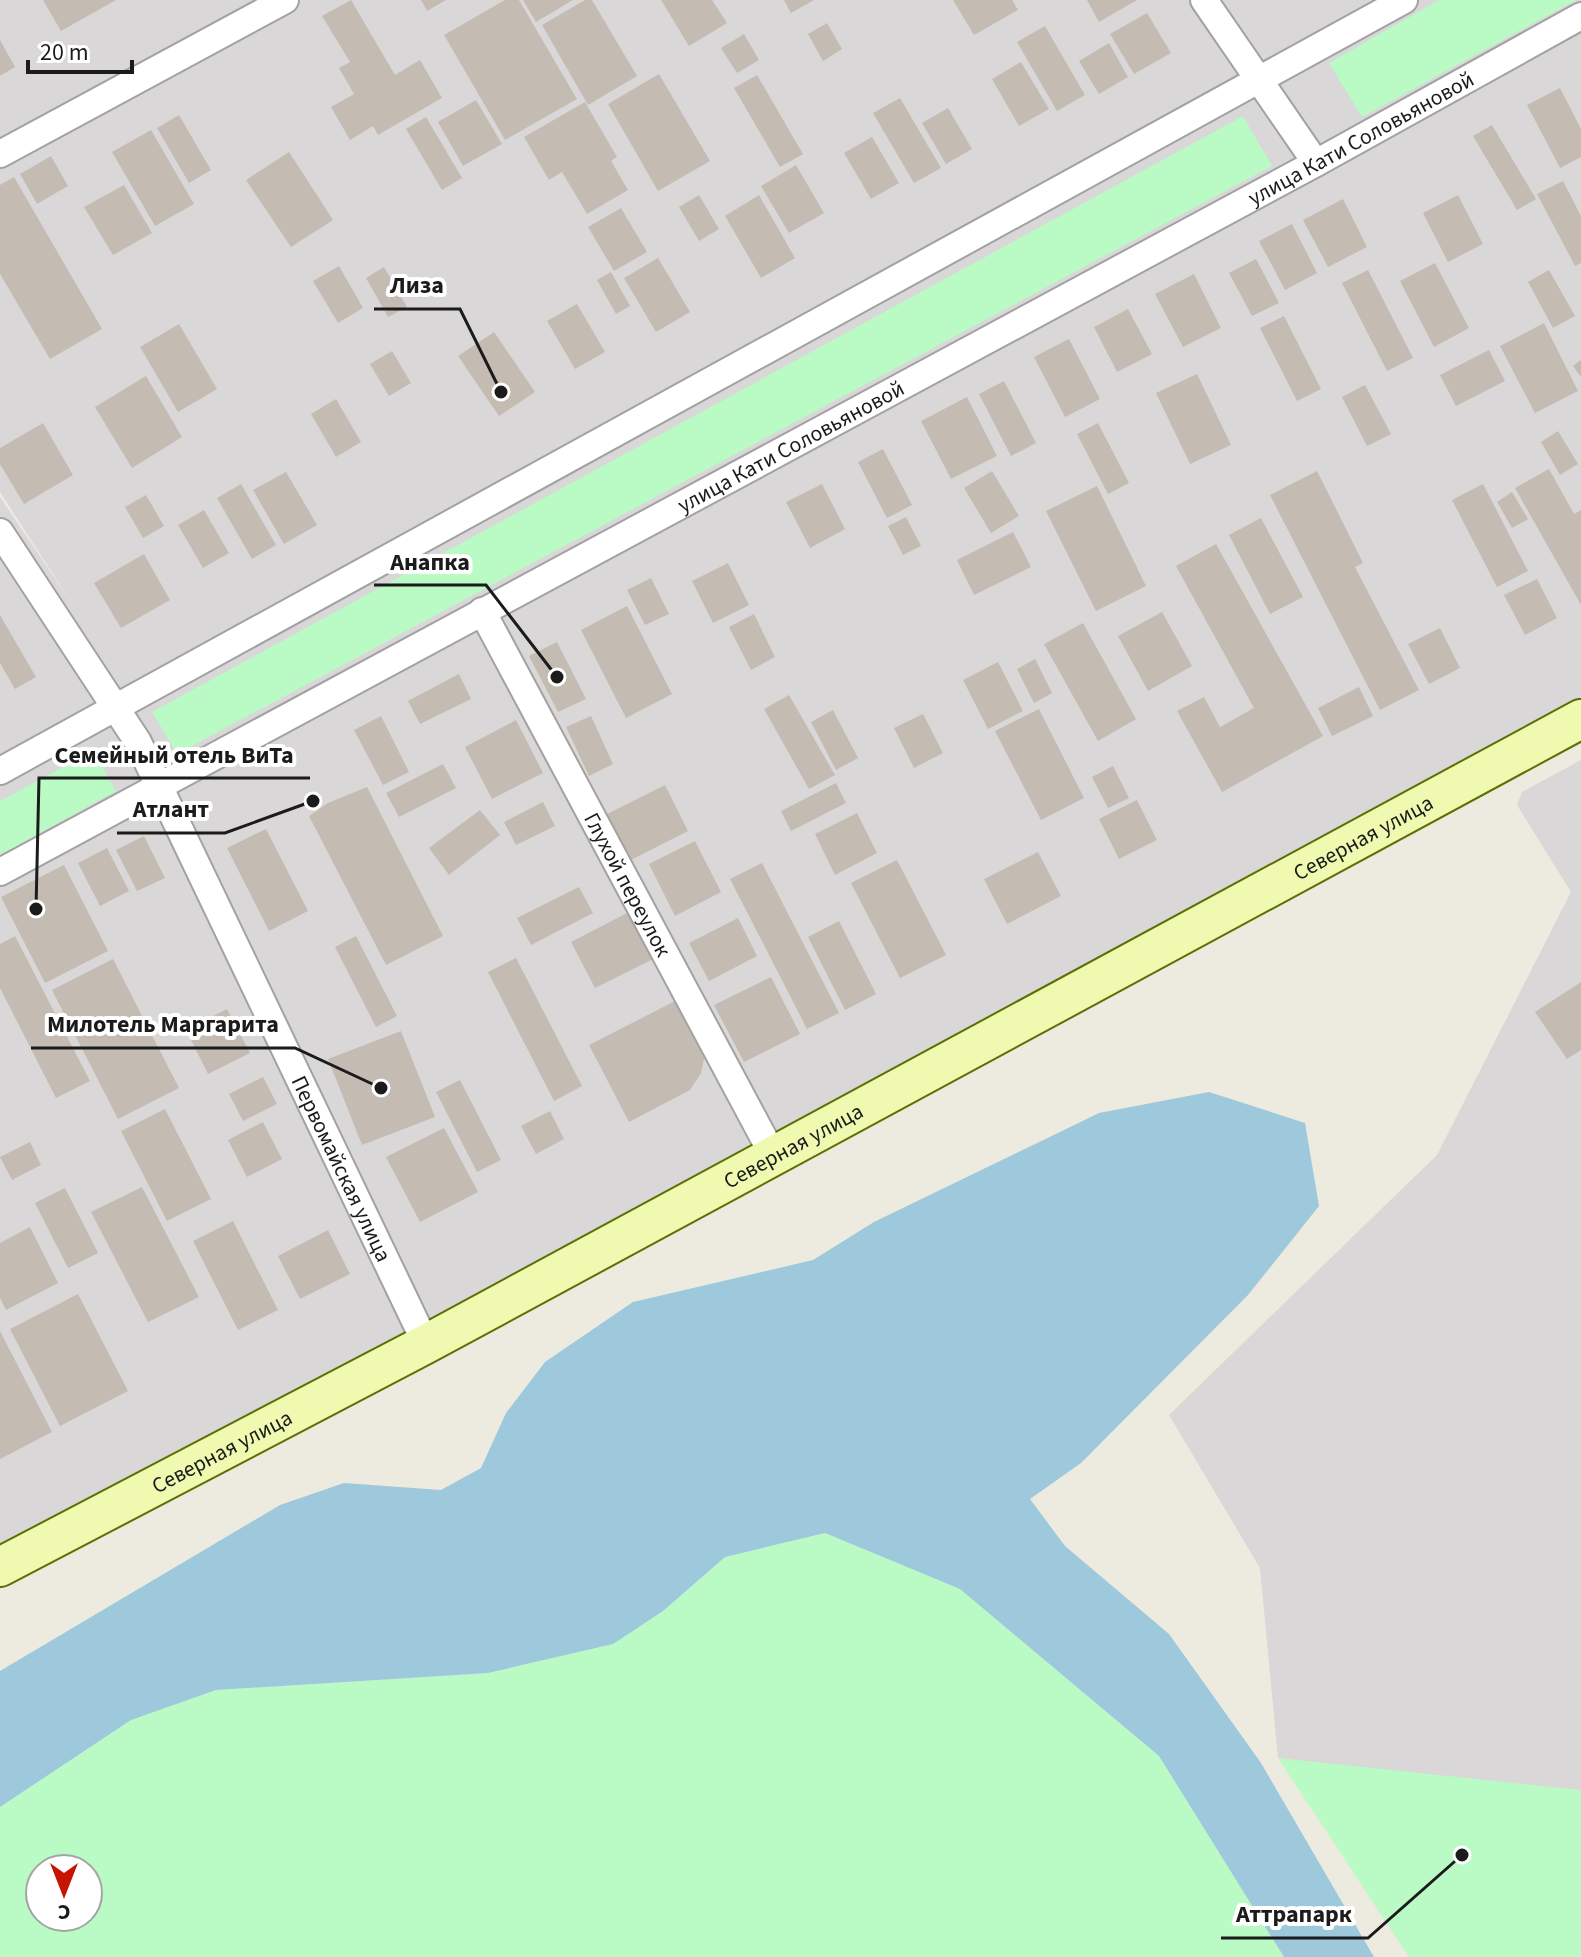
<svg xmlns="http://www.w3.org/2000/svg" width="1581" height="1957" font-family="'Source Sans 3',sans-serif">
<rect width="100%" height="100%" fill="#edeadf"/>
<path fill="#d9d7d7" d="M 0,0 L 1581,0 L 1581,718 L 0,1566 L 0,497 L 75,608 L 0,492 Z
M 1581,760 L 1581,1796 L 1278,1758 L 1260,1568 L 1169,1415 L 1437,1155 L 1571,892 L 1517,805 L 1522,792 Z"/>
<path fill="#b9fac5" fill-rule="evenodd" d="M 1439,0 L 1576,0 L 1362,117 L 1329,63 Z
M 1243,116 L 1272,166 L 177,754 L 152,712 Z
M 93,751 L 116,791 L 0,855 L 0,801 Z
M 825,1533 L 960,1589 L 1159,1756 L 1284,1957 L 0,1957 L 0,1807 L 131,1720 L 216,1690 L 488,1673 L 612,1644 L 663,1611 L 725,1557 ZM 40,1869 L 88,1869 L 88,1917 L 40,1917 Z
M 1278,1758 L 1581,1790 L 1581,1957 L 1409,1957 Z"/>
<path fill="#9ec8dc" d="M 1209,1092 L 1305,1123 L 1319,1206 L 1248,1295 L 1081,1463 L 1030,1499 L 1065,1546 L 1169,1634 L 1261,1763 L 1374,1957 L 1284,1957 L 1159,1756 L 960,1589 L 825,1533 L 725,1557 L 663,1611 L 613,1644 L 488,1673 L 216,1690 L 131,1720 L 0,1807 L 0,1671 L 280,1505 L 344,1483 L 441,1490 L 481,1468 L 506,1413 L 545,1362 L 633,1302 L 813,1260 L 874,1222 L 1099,1113 Z"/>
<path fill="#c4bcb3" d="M 43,0 L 116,0 L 61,31 Z
M 351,0 L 395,75 L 420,60 L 442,98 L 378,135 L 373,126 L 350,140 L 331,107 L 354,94 L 339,68 L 350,62 L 322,16 Z
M 421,0 L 446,0 L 427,11 Z
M 505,0 L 519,0 L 577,99 L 505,140 L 444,35 Z
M 523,0 L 573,0 L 536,22 Z
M 585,0 L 592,0 L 637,76 L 588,105 L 542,25 Z
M 661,0 L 712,0 L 727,23 L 689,46 Z
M 784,0 L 814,0 L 791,13 Z
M 953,0 L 1012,0 L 1018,10 L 974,35 Z
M 1087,0 L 1137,0 L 1099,22 Z
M 1147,13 L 1171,53 L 1134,74 L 1110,34 Z
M 827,23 L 842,49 L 823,61 L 808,34 Z
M 1045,26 L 1085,95 L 1057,111 L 1017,42 Z
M 744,34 L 759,60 L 737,73 L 721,48 Z
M 0,40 L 15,67 L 0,76 Z
M 1109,43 L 1128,77 L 1099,94 L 1079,61 Z
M 1021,62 L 1049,109 L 1019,126 L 992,79 Z
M 659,74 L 710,161 L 658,191 L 608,104 Z
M 757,75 L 803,154 L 780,167 L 734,88 Z
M 1560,88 L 1581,129 L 1581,157 L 1560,168 L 1527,105 Z
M 900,98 L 941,168 L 914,183 L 873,113 Z
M 476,100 L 502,144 L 463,166 L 438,122 Z
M 585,102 L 617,157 L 611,161 L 628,190 L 587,214 L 562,172 L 549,180 L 524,137 Z
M 948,108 L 972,149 L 946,164 L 922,123 Z
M 179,115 L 211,170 L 189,183 L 157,128 Z
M 426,117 L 462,178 L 442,190 L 406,129 Z
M 1492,125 L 1536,199 L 1517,210 L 1473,136 Z
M 151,130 L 194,204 L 155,226 L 112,152 Z
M 872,137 L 899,183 L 871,199 L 844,153 Z
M 289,152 L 333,220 L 291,247 L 246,180 Z
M 51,156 L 68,186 L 37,204 L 20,174 Z
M 796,165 L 824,213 L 789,233 L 761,186 Z
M 14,177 L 102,329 L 50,359 L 0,274 L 0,185 Z
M 1563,181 L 1581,216 L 1581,263 L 1575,266 L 1537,194 Z
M 124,185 L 152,233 L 113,255 L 84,207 Z
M 699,195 L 719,229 L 699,241 L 679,207 Z
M 759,195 L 795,258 L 761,278 L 725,216 Z
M 1458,195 L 1483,244 L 1448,262 L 1423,213 Z
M 1343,199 L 1367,247 L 1328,267 L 1303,220 Z
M 621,208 L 647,252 L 614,271 L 588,227 Z
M 1292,224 L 1317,273 L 1285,290 L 1259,241 Z
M 658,258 L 690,312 L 656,332 L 624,278 Z
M 1256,259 L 1279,303 L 1252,316 L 1229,273 Z
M 1435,263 L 1469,328 L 1434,347 L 1400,281 Z
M 339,266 L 363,308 L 338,323 L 313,281 Z
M 384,267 L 407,307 L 388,317 L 366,278 Z
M 1368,270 L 1413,358 L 1387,371 L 1342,283 Z
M 1549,270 L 1575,316 L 1553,328 L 1528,282 Z
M 611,272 L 630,306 L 616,314 L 597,280 Z
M 1194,274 L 1221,328 L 1183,347 L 1155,294 Z
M 577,304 L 605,352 L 575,369 L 547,321 Z
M 1128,309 L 1152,354 L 1117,372 L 1094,327 Z
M 1284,316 L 1321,389 L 1297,401 L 1260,328 Z
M 1544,323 L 1578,391 L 1535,413 L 1500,346 Z
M 179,324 L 217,389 L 178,412 L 140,347 Z
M 494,332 L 535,392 L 499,416 L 458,356 Z
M 1069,339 L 1100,399 L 1065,417 L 1034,357 Z
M 1489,350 L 1505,381 L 1456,406 L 1440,375 Z
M 392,351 L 411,383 L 389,396 L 370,364 Z
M 1581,360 L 1581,377 L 1573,366 Z
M 1197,374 L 1231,445 L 1190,464 L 1156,393 Z
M 146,376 L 182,437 L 132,468 L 95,407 Z
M 1004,381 L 1036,443 L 1011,456 L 979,394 Z
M 1365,385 L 1391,434 L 1367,446 L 1342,397 Z
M 967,397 L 997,456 L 951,479 L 921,421 Z
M 336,399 L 361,442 L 336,457 L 311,414 Z
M 43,423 L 73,475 L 24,504 L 0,464 L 0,448 Z
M 1098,423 L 1129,483 L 1108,494 L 1077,434 Z
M 1558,431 L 1578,464 L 1560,475 L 1541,442 Z
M 883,449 L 912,505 L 887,518 L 858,462 Z
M 1549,469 L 1574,514 L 1581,510 L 1581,605 L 1515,488 Z
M 992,471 L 1019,516 L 991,533 L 964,488 Z
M 1317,471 L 1363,563 L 1355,567 L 1419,690 L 1380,710 L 1270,495 Z
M 286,472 L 317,525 L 284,544 L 253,490 Z
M 241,484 L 276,545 L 252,559 L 217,498 Z
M 822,484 L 845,529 L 810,548 L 786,502 Z
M 1483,484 L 1528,571 L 1497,587 L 1452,500 Z
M 1097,486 L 1146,586 L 1096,611 L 1046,511 Z
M 1512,492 L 1528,519 L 1512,528 L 1497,502 Z
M 146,495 L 164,526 L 143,538 L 125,507 Z
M 204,510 L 229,553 L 203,568 L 178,525 Z
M 906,517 L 921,546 L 903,555 L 888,526 Z
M 1261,518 L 1303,597 L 1270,614 L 1229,535 Z
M 1013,532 L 1031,567 L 974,595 L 957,560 Z
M 1216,544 L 1323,736 L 1222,792 L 1177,711 L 1204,697 L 1220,727 L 1254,708 L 1176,566 Z
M 144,554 L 170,600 L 121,628 L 94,583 Z
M 728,563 L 749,605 L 713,623 L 692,581 Z
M 651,578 L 669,614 L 645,625 L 627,590 Z
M 1537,579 L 1557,618 L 1525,635 L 1504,595 Z
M 627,606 L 672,694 L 626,718 L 581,630 Z
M 1162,612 L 1192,666 L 1148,691 L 1118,636 Z
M 754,614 L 775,657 L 751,670 L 729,627 Z
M 0,615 L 36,677 L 15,689 L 0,663 Z
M 1083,623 L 1136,719 L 1098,741 L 1044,644 Z
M 1440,628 L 1460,668 L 1429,684 L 1408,644 Z
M 557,642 L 586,699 L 558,712 L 529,656 Z
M 1035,659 L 1052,693 L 1034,703 L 1017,669 Z
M 998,662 L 1023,711 L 988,729 L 963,680 Z
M 459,674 L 471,699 L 420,724 L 408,701 Z
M 1359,687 L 1373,716 L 1332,736 L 1318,708 Z
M 789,695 L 835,775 L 809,789 L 764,709 Z
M 1039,709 L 1084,798 L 1041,820 L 995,731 Z
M 833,710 L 858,758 L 836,770 L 811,722 Z
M 923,714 L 943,753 L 914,768 L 894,728 Z
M 381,716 L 409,772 L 383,785 L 354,730 Z
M 591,716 L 613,764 L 589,776 L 566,727 Z
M 516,720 L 543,773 L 492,799 L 465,747 Z
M 443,764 L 456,788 L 399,817 L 386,793 Z
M 1113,766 L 1129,798 L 1108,808 L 1092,777 Z
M 836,783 L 846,803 L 791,831 L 781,811 Z
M 665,785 L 688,831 L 629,861 L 605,815 Z
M 367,787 L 443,936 L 386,965 L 309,816 L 328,803 Z
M 1137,800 L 1157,840 L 1119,859 L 1099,819 Z
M 543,802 L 555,826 L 516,845 L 504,822 Z
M 480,810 L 500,835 L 449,875 L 429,848 Z
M 857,813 L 877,853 L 835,875 L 815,834 Z
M 266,829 L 308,911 L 269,931 L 227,848 Z
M 144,836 L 165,878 L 137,891 L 116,850 Z
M 695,841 L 721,892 L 675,916 L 649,864 Z
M 107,848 L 129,891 L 100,906 L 78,863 Z
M 1038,852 L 1061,896 L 1007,924 L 984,879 Z
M 897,860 L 946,955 L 900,978 L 851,883 Z
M 762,863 L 839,1013 L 807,1029 L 730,879 Z
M 64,865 L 108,951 L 45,983 L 1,897 Z
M 579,887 L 593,913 L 531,945 L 517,918 Z
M 631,911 L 655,958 L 595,988 L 571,942 Z
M 738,918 L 757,956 L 709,981 L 689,943 Z
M 839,921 L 876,994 L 845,1010 L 808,937 Z
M 15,936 L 90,1081 L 56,1098 L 0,988 L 0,944 Z
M 356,936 L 397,1016 L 376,1027 L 335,947 Z
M 516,958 L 582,1086 L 554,1101 L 488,972 Z
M 113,959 L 179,1088 L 118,1119 L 52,990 Z
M 771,977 L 800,1034 L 744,1062 L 714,1005 Z
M 1581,982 L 1581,1050 L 1567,1059 L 1535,1012 Z
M 681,998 L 705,1054 L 701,1073 L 690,1090 L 629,1122 L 589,1045 Z
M 227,1009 L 250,1053 L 208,1074 L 186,1030 Z
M 401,1031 L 435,1117 L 362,1145 L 328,1059 Z
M 263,1077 L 277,1104 L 243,1121 L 229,1094 Z
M 460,1080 L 501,1160 L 477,1172 L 436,1092 Z
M 165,1109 L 211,1199 L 167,1221 L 121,1131 Z
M 550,1111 L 564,1139 L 536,1154 L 521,1126 Z
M 263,1122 L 282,1159 L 247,1177 L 228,1140 Z
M 444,1128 L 478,1192 L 420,1222 L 386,1157 Z
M 30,1142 L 41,1165 L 12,1180 L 0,1157 Z
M 142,1187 L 199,1297 L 148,1322 L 91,1212 Z
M 65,1188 L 98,1253 L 68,1268 L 35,1203 Z
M 233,1221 L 278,1310 L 238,1330 L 193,1241 Z
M 30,1227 L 58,1283 L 6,1310 L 0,1298 L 0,1243 Z
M 328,1230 L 350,1274 L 300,1299 L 278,1256 Z
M 78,1294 L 128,1391 L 60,1426 L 10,1329 Z
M 0,1331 L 52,1432 L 0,1459 Z"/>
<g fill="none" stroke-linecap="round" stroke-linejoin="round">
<g stroke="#a2a2a2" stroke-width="30">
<g id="street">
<path d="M 1204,0 L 1316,163"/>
<path d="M 0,154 L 285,0"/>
<path id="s1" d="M 0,532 L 138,742 L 426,1344"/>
<path id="s2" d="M 482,611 L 774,1157"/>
<path d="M 0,771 L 1404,0"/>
<path id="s3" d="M 0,872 L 1316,163 L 1581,16"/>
</g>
</g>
<g stroke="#5a7003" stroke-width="42">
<g id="secondary">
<path id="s4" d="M 0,1567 L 426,1344 L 1581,719"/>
</g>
</g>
<use href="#street" stroke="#fff" stroke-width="26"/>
<use href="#secondary" stroke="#effab0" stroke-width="38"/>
</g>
<g text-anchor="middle" stroke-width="8" stroke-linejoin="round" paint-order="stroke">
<g font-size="22" fill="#1b1b1b" stroke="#fff">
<text dy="8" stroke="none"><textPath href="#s3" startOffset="1546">улица Кати Соловьяновой</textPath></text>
<text dy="8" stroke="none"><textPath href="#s3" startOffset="898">улица Кати Соловьяновой</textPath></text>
<text dy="8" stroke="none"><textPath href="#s4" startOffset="1546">Северная улица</textPath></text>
<text dy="8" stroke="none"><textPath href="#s2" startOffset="310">Глухой переулок</textPath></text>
<text dy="8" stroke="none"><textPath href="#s4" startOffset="898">Северная улица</textPath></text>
<text dy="8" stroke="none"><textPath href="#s1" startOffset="724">Первомайская улица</textPath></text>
<text dy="8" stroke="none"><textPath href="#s4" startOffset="250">Северная улица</textPath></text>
</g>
</g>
<path fill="none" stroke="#1b1b1b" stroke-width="3" d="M501 392L460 309H374M557 677L486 585H374M36 909L39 778H310M313 801L225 833H117M381 1088L295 1048H31M1462 1855L1368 1938H1221"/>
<g fill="#1b1b1b" stroke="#fff" stroke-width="3">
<circle cx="501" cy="392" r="8"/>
<circle cx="557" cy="677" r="8"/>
<circle cx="36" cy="909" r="8"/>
<circle cx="313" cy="801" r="8"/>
<circle cx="381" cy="1088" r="8"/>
<circle cx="1462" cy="1855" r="8"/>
</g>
<g font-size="24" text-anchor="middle" font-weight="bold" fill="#1b1b1b" stroke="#fff" stroke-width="8" stroke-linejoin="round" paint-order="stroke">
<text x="417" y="293">Лиза</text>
<text x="430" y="570">Анапка</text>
<text x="174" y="763">Семейный отель ВиТа</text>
<text x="171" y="817">Атлант</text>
<text x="163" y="1032">Милотель Маргарита</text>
<text x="1294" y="1922">Аттрапарк</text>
</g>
<g transform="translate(64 1893) rotate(180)"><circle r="38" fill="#ffffff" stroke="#a4a4a4" stroke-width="2"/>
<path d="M0-6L14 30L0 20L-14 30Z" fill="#c51400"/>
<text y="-12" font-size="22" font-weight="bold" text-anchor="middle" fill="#1b1b1b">С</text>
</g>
<path d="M28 60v12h104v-12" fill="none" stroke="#1b1b1b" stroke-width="4"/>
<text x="40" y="60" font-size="24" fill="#1b1b1b" stroke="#ffffff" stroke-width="6" paint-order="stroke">20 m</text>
</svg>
